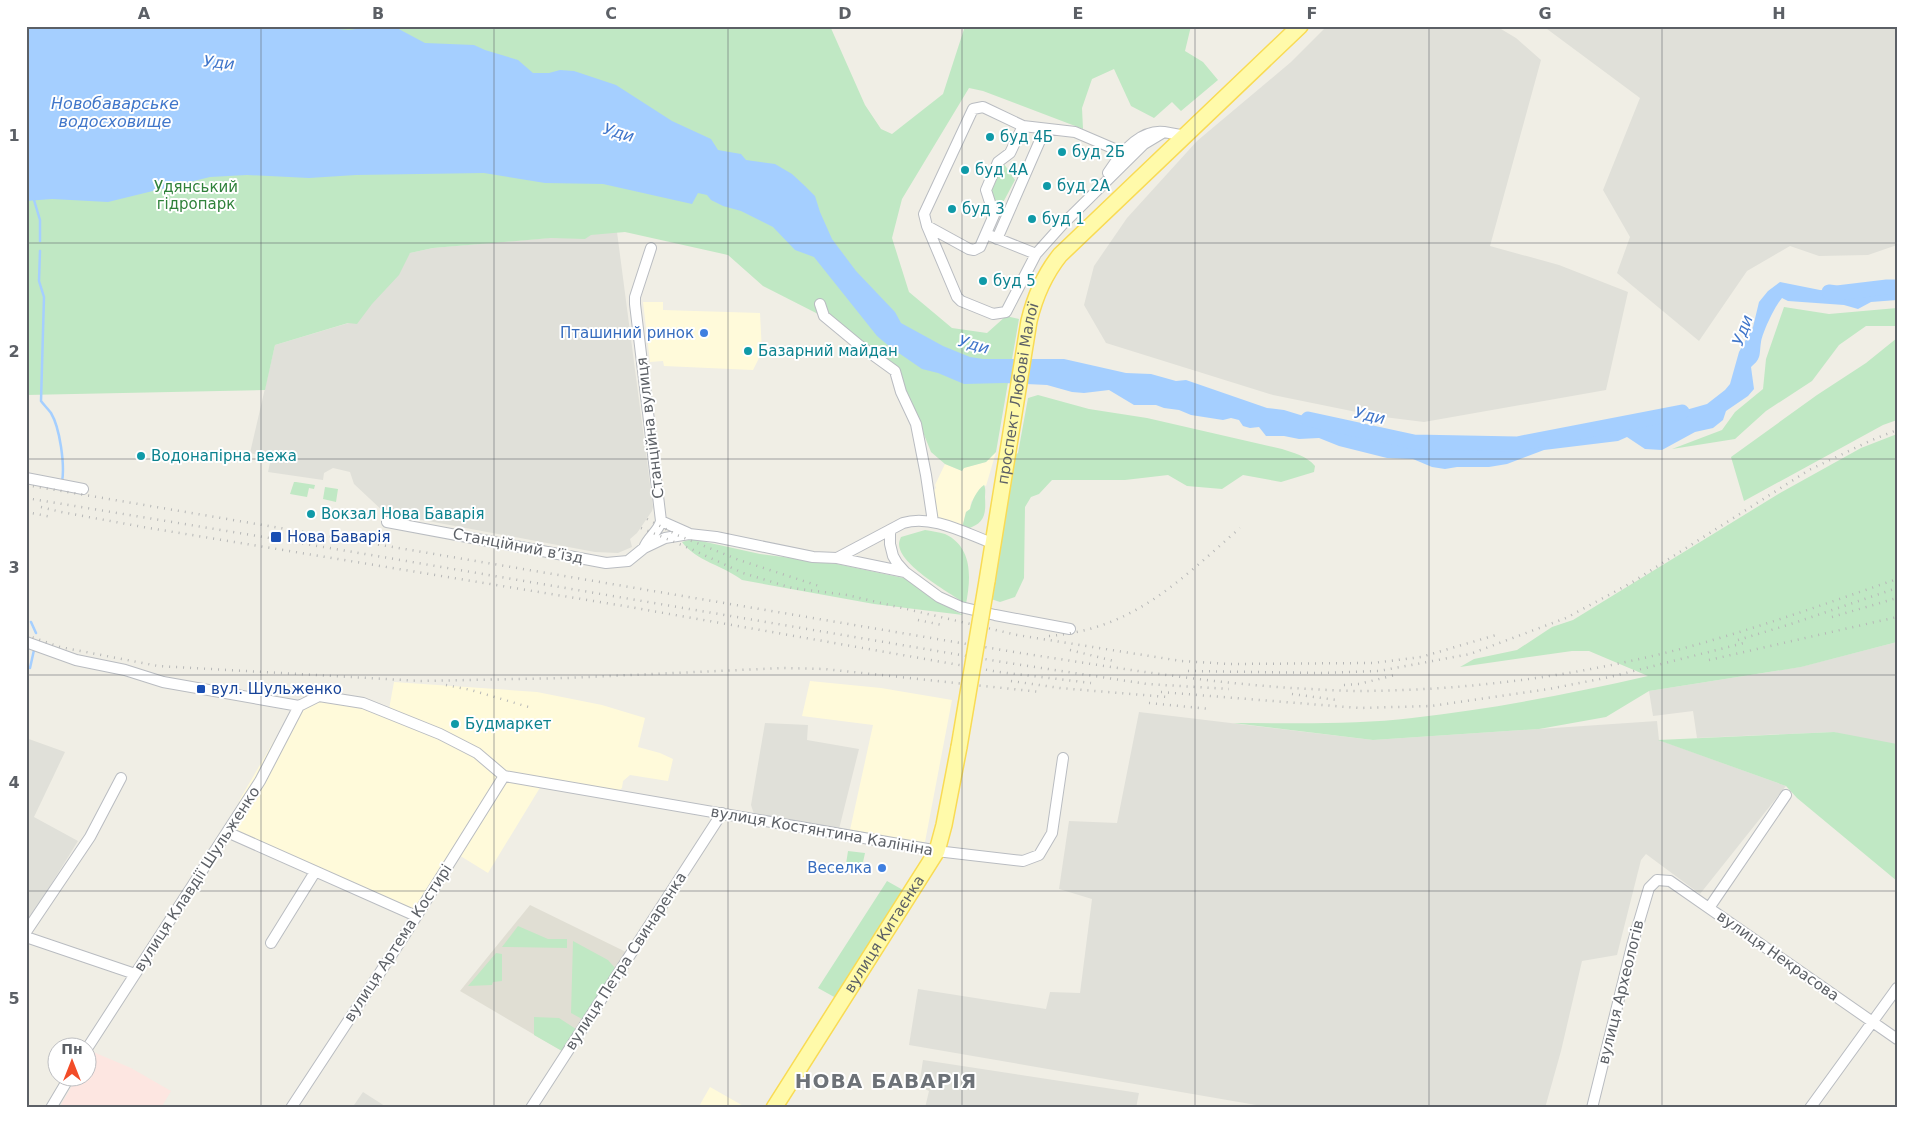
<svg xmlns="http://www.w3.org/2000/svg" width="1923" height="1134" font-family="'DejaVu Sans',sans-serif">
<rect width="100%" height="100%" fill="#f0eee5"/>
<path fill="#fffada" d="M 643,302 L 663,302 L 663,310 L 760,313 L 762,352 L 753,370 L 664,366 L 663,361 L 650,362 Z
M 996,452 L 986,486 L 984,485 L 971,502 L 970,509 L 966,512 L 962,528 L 933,522 L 931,493 L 936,488 L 935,485 L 945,464 L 962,471 L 963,468 L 986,462 Z
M 810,681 L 881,688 L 952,700 L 925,842 L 916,843 L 850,830 L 873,725 L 802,716 Z
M 394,682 L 537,692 L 602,705 L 645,718 L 638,747 L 660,753 L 673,759 L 668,781 L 630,775 L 623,781 L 622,788 L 615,793 L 544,781 L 488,873 L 454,852 L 415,913 L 230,831 L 240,799 L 295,705 L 315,693 L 389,709 Z
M 710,1087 L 747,1108 L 698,1108 Z"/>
<path fill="#e0e0d9" d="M 1327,26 L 1496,26 L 1516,38 L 1541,60 L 1490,246 L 1559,265 L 1628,292 L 1606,390 L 1424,422 L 1376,416 L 1273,395 L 1106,343 L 1084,305 L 1094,266 L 1127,218 L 1197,141 L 1291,62 Z
M 1543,26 L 1897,26 L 1897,245 L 1868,255 L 1819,256 L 1790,246 L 1747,271 L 1699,341 L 1617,273 L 1630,237 L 1603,190 L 1640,98 Z
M 617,232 L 653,507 L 652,511 L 637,533 L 630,539 L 632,547 L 618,553 L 595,552 L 385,513 L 354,484 L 350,472 L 333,468 L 324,473 L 323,480 L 268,472 L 271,458 L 250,453 L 275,345 L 352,322 L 410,253 L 433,248 Z
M 1897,642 L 1897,748 L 1833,732 L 1697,738 L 1693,711 L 1653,716 L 1649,691 L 1800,667 Z
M 1139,712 L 1373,740 L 1657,721 L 1659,740 L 1786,786 L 1700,894 L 1646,854 L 1641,860 L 1617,955 L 1582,961 L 1561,1051 L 1545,1108 L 1273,1108 L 909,1045 L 918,989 L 1046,1009 L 1050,992 L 1080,993 L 1092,899 L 1059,889 L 1069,821 L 1117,823 Z
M 765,723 L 808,725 L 807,740 L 859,749 L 839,829 L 754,814 L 751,805 Z
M 26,738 L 65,752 L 34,817 L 78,841 L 27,923 Z
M 923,1060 L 1139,1093 L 1136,1108 L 925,1108 L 929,1091 L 919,1086 Z
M 363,1092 L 388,1108 L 352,1108 Z"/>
<path fill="#e0ded3" d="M 530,905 L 626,952 L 562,1051 L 460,991 Z"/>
<path fill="#fde6e1" d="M 91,1051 L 131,1068 L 171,1091 L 161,1108 L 59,1108 L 77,1077 L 88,1076 L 88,1057 Z"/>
<path fill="#c0e8c4" d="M 26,26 L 830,26 L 865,105 L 881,129 L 892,134 L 943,94 L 965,26 L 1191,26 L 1185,51 L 1203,62 L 1218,80 L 1181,111 L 1172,102 L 1154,118 L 1131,106 L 1114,69 L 1092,79 L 1082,108 L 1083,129 L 983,91 L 969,88 L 902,199 L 892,238 L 909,292 L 952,328 L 987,333 L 1006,316 L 1019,319 L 996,452 L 986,462 L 964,468 L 962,471 L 945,464 L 931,452 L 897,368 L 820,315 L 763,286 L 728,255 L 625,232 L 591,235 L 585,239 L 551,238 L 433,248 L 410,253 L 399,275 L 372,304 L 357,324 L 348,323 L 275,345 L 265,390 L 26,395 Z
M 1004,164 L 1015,180 L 999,210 L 991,191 Z
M 1784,307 L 1829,314 L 1897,308 L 1897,326 L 1866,326 L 1839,345 L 1812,381 L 1766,411 L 1735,439 L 1672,449 L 1722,430 L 1735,412 L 1763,389 L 1766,359 Z
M 1897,338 L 1897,420 L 1883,425 L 1744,501 L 1731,457 L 1817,395 L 1866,363 Z
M 1038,395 L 1089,409 L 1147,418 L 1282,449 C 1294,453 1307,456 1315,466 L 1314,472 L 1281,482 L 1243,475 L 1222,489 L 1187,486 L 1168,475 L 1125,480 L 1052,480 L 1039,494 L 1031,497 L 1025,507 L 1024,578 L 1015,597 L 1000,602 L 991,599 L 1011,458 L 1018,453 L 1028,398 Z
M 1897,434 L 1897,642 L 1801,667 L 1649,691 L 1606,717 L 1539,729 L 1373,740 L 1233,723 C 1291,723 1355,725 1412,718 C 1491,709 1570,694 1648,676 L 1589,651 L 1572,651 L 1460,667 L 1474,659 L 1517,650 L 1552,627 L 1573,620 L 1780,493 L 1861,448 Z
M 294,482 L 296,482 L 315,485 L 314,489 L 309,488 L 307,497 L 290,494 Z
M 984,485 C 986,489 985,493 985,497 C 986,514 985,524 966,529 L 962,528 L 966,512 L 970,509 C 972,500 977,490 984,485 Z
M 325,487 L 338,489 L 336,502 L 323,499 Z
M 925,530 C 931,531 939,532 945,534 C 973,547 971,578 966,604 C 950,593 899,565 899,544 C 899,542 900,539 901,537 Z
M 692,539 L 760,554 L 837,564 L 908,579 L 931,598 L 963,615 L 874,604 L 742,580 C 724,566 696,561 682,542 Z
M 1834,732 L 1897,744 L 1897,881 L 1797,798 L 1786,786 L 1658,740 Z
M 848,851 L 865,853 L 862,867 L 846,864 Z
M 887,881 L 903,890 L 836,998 L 818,988 Z
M 518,926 L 548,939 L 567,939 L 567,948 L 502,947 Z
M 573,941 L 608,960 L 615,968 L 582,1019 L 571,1013 Z
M 496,953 L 502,954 L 502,981 L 493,982 L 492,985 L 468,986 Z
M 534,1017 L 559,1018 L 576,1029 L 562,1051 L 534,1035 Z"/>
<path fill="#a5cfff" d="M 26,26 L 331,26 L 337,29 L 349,30 L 377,26 L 395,27 L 425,43 L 474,45 L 485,50 L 518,60 L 533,73 L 549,73 L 560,70 L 574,71 L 616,85 L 672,121 L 711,139 L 718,150 L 741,154 L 746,160 L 775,164 L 792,174 L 805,186 L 815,196 L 820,212 L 832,239 L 856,271 L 895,312 L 901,323 L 943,346 L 970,357 L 983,359 L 1064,359 L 1126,373 L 1151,374 L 1176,381 L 1186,380 L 1267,408 L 1284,410 L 1356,432 L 1456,444 L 1499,446 L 1551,442 L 1633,425 L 1707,404 L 1725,390 L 1730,384 L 1739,352 L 1753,327 L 1759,302 L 1768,291 L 1780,282 L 1820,290 L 1849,292 L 1864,291 L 1887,285 L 1897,285 L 1897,300 L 1871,302 L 1858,309 L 1844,305 L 1788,301 L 1782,298 C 1775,306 1763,331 1761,342 C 1759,354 1762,358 1751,367 L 1754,389 L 1748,396 L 1726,411 L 1723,420 L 1713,428 L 1695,432 L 1662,450 L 1645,449 L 1627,437 L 1618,441 L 1544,450 L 1507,464 L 1489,467 L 1457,467 L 1445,469 L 1432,467 L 1413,459 L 1387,458 L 1339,446 L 1319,438 L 1299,439 L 1284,436 L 1266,436 L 1259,427 L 1250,428 L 1243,426 L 1239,420 L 1231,418 L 1223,420 L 1191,415 L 1179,410 L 1164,408 L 1156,405 L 1134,405 L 1109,390 L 1084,393 L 1072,392 L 1047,385 L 1004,383 L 964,384 L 938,373 L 922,369 L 890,347 L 877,336 L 814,257 L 795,250 L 773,227 L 741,211 L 723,206 L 711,200 L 707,195 L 698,193 L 692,204 L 603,184 L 545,183 L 484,173 L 356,175 L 309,178 L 247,175 L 210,177 L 108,202 L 52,199 L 26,201 Z"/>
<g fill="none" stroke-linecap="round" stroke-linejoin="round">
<path stroke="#a5cfff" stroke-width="2.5" d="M 34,200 L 40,220 L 40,241
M 40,251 L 39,281 L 44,297 L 41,401 C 44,405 48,409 51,413 C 60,428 65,465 62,482
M 31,622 L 36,633
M 30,668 L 34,650"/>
<path stroke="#a5cfff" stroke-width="15" d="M 1829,292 L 1837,293 L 1887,287 L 1897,287
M 1308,419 L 1414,442 L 1517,444 L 1682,412"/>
<g stroke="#b9bcc1" stroke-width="12">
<path id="street" d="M 1023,126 L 1075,132 L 1124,153
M 1108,173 C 1120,154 1140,129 1164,132
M 927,226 L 969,249 L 974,250 L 980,247 L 994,215 L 986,190 L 998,162 L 1010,153 L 1023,126 L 983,107 L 973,109 L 924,214 L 927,226 L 957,297 L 961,301 L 993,314 L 1006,312 L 1036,254 L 1062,225 L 1144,144 L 1164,132 L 1186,136
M 991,236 L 1036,254
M 997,239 L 1045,129
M 651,248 L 635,297 L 635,304 L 661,521 L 688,533
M 820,304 L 824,316 L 859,345 L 895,371 L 901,392 L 916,424 L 926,475 L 933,522
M 26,478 L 83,489
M 387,522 L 606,563 L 628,561 L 644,548 L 665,538 L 689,534 L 716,537 L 813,557 L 837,558 L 903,523 C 931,514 965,533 992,543
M 890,530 L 890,544 L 893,556 L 897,563 L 905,572 L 939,597 L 961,607 L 995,615 L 1070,629
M 644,548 C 648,537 659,531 661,521
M 837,558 L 905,572
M 26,642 L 76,660 L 125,670 L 163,682 L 299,706
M 299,706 L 319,696 L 363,703 L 440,734 L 477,753 L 504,776
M 504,776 L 945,852 L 1023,861 L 1039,855 L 1052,833 L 1063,758
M 227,832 L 416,916
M 1709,908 L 1786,795
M 26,932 L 90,837 L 121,778
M 26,937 L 135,974
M 271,943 L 315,872
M 88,1047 L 260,781 L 299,706
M 51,1108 L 70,1076
M 291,1108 L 404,936 L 504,776
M 531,1108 L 722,813
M 1592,1108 L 1633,942 L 1649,888 L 1657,880 L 1670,881 L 1897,1039
M 1810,1108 L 1897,988"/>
</g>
<g stroke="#f9db54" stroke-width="18">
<g id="primary">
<path id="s1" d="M 987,581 L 1029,321 C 1035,296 1044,275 1060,255 L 1300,26"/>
<path id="s2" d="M 774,1108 L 937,851 L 944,825 L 959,747"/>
</g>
</g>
<use href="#street" stroke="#fff" stroke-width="10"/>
<use href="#primary" stroke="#fffaaa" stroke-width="15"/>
<path stroke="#b6b7b7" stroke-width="2.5" stroke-dasharray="1 6" stroke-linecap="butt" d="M 26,485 L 1014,652 C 1112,667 1210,684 1310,689 C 1328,690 1346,691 1364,691 C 1477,690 1591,674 1699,644 C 1766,625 1831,602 1897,579
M 26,498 L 300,543 L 1002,662 L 1147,684 L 1229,689
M 41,507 L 61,512 L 143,527 L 624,606 L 999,672 L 1091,683
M 26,512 L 52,517
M 647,519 L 677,535 L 739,560 L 819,586
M 641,528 L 691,549 L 743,573 L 792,588 L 847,595 L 1017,635 L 1181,661 L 1230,664 L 1373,663 L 1421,657 L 1496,635
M 1832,617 L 1897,598
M 918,620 L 942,625
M 26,635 L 60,647 L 158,666 L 421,681 L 566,678 L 783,668 L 825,669 L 1040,692
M 1049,636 C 1134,629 1179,581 1240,528
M 1738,640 L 1791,624 L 1897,588
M 1070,650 L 1114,661
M 1709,660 L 1897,617
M 1188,671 L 1319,673 L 1379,671 L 1470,654 L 1566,618 L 1631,583 L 1809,470 L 1872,440 L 1897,430
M 1011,681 L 1060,688 L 1167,697
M 446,685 L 471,690 L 532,708
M 1344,685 L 1359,684 L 1395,675
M 1161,692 L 1359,708 L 1431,706 L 1549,689 L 1610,677 L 1748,642
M 1292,694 L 1337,700
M 1149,703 L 1210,709"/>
<g stroke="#f9db54" stroke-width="18" stroke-linecap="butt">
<path id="primary-bridge" d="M 959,747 L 987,581"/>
</g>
<use href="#primary-bridge" stroke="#fffaaa" stroke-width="15"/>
</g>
<path fill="none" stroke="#5c6066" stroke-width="1" stroke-opacity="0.55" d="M 261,26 L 261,1108M 494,26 L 494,1108M 728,26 L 728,1108M 962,26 L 962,1108M 1195,26 L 1195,1108M 1429,26 L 1429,1108M 1662,26 L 1662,1108M 26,243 L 1897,243M 26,459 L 1897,459M 26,675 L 1897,675M 26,891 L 1897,891"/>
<g fill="#0f9aa8" stroke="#fff" stroke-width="2">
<circle cx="990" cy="137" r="5"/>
<circle cx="1062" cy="152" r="5"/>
<circle cx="965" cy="170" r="5"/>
<circle cx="1047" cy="186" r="5"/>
<circle cx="952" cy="209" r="5"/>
<circle cx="1032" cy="219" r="5"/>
<circle cx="983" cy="281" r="5"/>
<circle cx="748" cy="351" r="5"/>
<circle cx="141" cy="456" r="5"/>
<circle cx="311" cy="514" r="5"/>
<circle cx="455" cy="724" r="5"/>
</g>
<g fill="#3f7fe0" stroke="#fff" stroke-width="2">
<circle cx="704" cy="333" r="5"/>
<circle cx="882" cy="868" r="5"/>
</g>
<g fill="#1a4fb4" stroke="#fff" stroke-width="2">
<rect x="270" y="531" width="12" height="12" rx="2.5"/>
<rect x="196" y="684" width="10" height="10" rx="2.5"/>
</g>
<g text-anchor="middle" stroke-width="4" stroke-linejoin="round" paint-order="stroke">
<g font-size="15" fill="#0d838f" stroke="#fff" text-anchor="start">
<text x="1000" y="142">буд 4Б</text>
<text x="1072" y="157">буд 2Б</text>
<text x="975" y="175">буд 4А</text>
<text x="1057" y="191">буд 2А</text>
<text x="962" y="214">буд 3</text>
<text x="1042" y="224">буд 1</text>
<text x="993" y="286">буд 5</text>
<text x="758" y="356">Базарний майдан</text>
<text x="151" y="461">Водонапірна вежа</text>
<text x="321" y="519">Вокзал Нова Баварія</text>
<text x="465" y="729">Будмаркет</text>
</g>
<g font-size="15" fill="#30823b" stroke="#fff">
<text x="196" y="192">Удянський<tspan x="196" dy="17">гідропарк</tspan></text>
</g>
<g font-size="15" fill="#366cbe" stroke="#fff" text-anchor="end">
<text x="694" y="338">Пташиний ринок</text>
<text x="872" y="873">Веселка</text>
</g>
<g font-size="15" fill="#5c6066" stroke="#fff">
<text dy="5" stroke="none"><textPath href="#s1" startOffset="190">проспект Любові Малої</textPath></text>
<text transform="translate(650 428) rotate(-97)" y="5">Станційна вулиця</text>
<text transform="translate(518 546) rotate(11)" y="5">Станційний в’їзд</text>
<text transform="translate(822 831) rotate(10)" y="5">вулиця Костянтина Калініна</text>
<text transform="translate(197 879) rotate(-57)" y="5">вулиця Клавдії Шульженко</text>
<text dy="5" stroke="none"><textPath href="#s2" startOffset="206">вулиця Китаєнка</textPath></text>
<text transform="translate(398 943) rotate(-57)" y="5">вулиця Артема Костирі</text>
<text transform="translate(1778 956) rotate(35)" y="5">вулиця Некрасова</text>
<text transform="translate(626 961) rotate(-57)" y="5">вулиця Петра Свинаренка</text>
<text transform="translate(1621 992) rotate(-76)" y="5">вулиця Археологів</text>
</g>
<g font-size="15" fill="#164399" stroke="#fff" text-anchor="start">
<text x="287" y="542">Нова Баварія</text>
<text x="211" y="694">вул. Шульженко</text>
</g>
<g font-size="16" font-style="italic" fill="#4076ca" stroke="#fff">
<text transform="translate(219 62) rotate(5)" y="6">Уди</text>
<text x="115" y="109">Новобаварське<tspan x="115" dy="18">водосховище</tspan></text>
<text transform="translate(619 132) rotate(16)" y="6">Уди</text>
<text transform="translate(1742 330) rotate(-70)" y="6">Уди</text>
<text transform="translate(974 344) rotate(15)" y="6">Уди</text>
<text transform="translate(1370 415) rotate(12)" y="6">Уди</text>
</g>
<g font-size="20" font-weight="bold" letter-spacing="1" fill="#6d7278" stroke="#fff">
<text x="886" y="1088">НОВА БАВАРІЯ</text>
</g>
</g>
<rect width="1923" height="1134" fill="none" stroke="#ffffff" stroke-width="55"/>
<g transform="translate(72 1062)"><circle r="24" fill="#ffffff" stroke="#bebfc2"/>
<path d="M0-4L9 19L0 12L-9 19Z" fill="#f24c28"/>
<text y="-8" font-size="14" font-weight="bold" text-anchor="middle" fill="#5c6066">Пн</text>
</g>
<rect x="28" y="28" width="1868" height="1078" fill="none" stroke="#5c6066" stroke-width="2"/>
<g font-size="16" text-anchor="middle" font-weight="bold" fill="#5c6066">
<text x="144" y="19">A</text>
<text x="378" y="19">B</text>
<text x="611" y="19">C</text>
<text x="845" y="19">D</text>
<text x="1078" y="19">E</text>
<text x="1312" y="19">F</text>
<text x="1545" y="19">G</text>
<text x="1779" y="19">H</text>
<text x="14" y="141">1</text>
<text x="14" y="357">2</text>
<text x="14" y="573">3</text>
<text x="14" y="788">4</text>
<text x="14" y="1004">5</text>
</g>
</svg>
